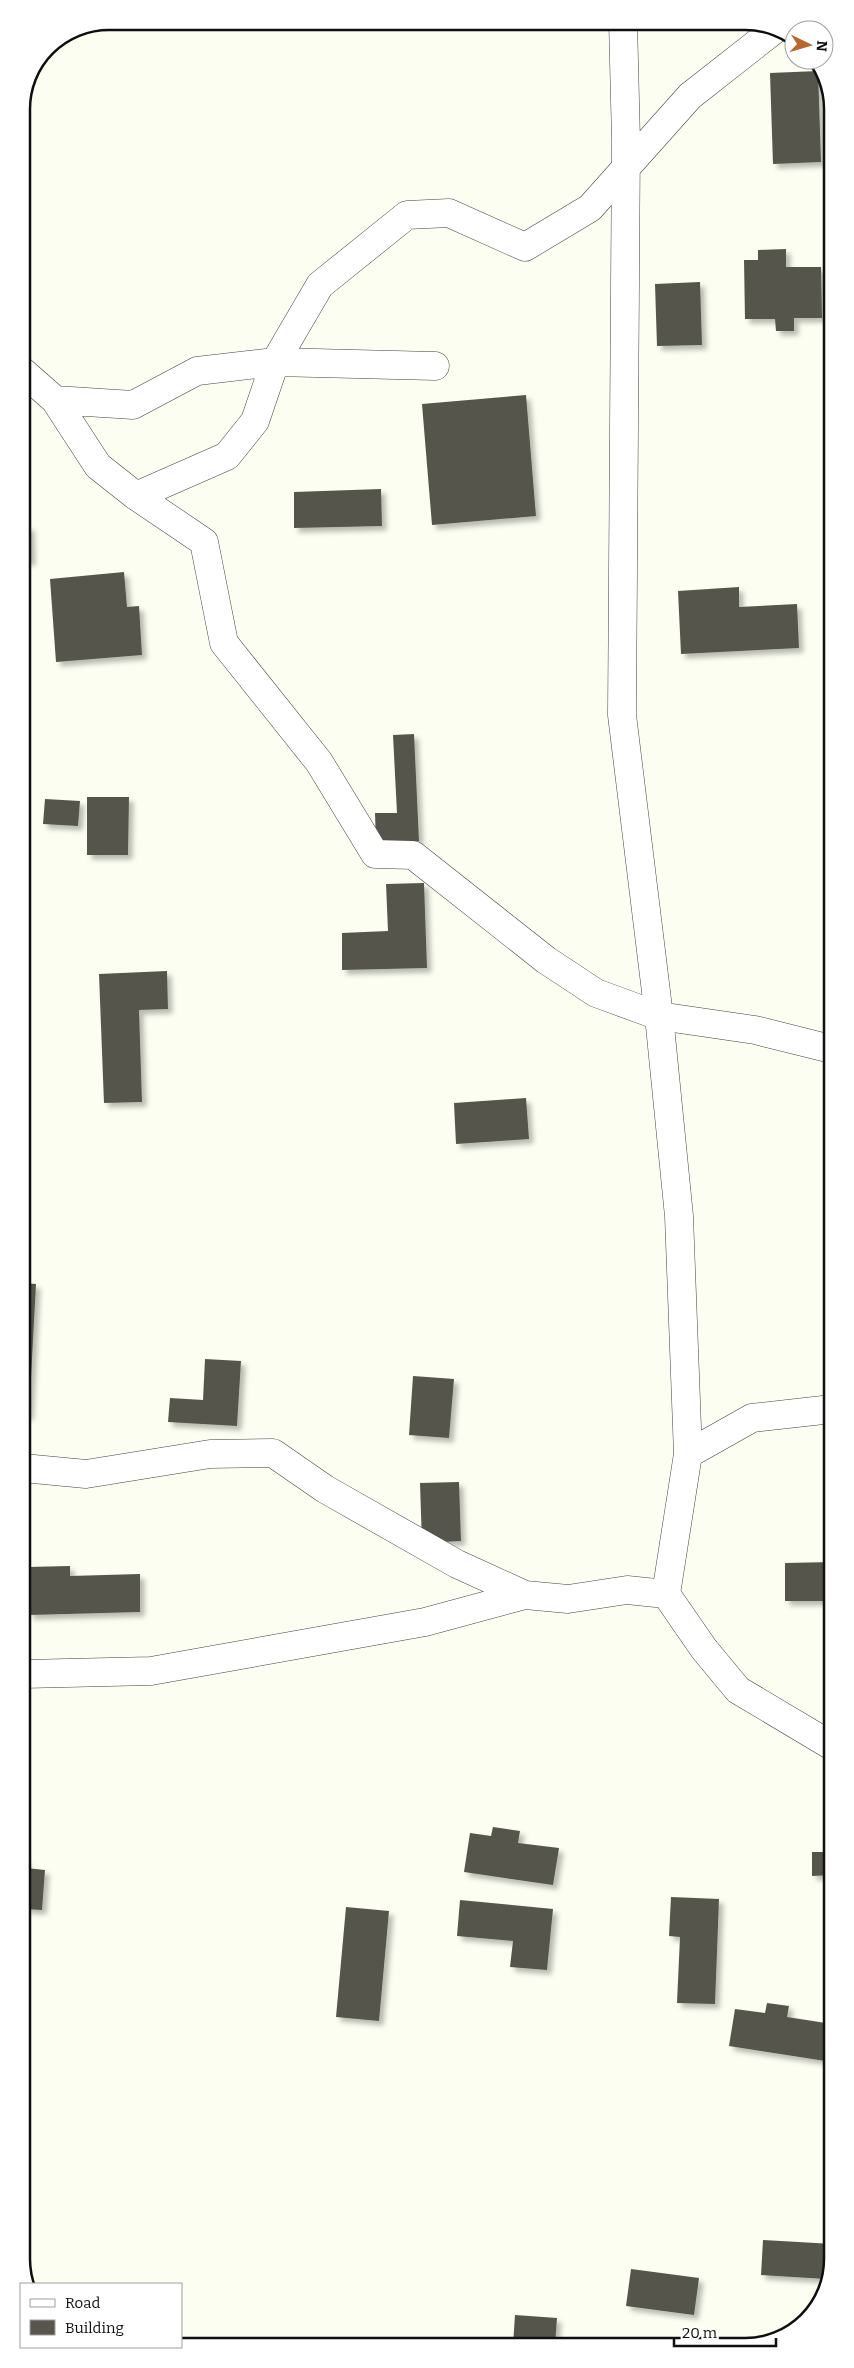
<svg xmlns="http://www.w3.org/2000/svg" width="854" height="2368" font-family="Bitter,serif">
<defs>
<filter id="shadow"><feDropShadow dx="4.5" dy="4.5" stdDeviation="2.5" flood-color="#0004"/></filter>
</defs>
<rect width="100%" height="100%" fill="#fbfef1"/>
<path fill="#57554c" filter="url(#shadow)" d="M 818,71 L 821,162 L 773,164 L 770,73 Z
M 786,249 L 786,267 L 821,267 L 822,318 L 794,318 L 794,331 L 776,331 L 775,319 L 745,319 L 744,260 L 758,260 L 758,250 Z
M 700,282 L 702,345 L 657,346 L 655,284 Z
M 526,395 L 536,516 L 432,525 L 422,404 Z
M 381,489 L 382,526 L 294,528 L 294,492 Z
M 22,526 L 30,526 L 31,561 L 22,561 Z
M 124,572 L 127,607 L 139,606 L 142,655 L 56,662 L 50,579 Z
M 739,587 L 739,607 L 797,604 L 799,648 L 681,654 L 678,591 Z
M 414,734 L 419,841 L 376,843 L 375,813 L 397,813 L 393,735 Z
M 87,797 L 129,797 L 128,855 L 87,855 Z
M 45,799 L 80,801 L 78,826 L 43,824 Z
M 424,883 L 427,968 L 342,970 L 342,933 L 388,931 L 386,884 Z
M 167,971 L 168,1009 L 139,1010 L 142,1102 L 104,1103 L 99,974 Z
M 526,1098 L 529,1139 L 456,1144 L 454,1103 Z
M 23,1283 L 36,1284 L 29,1416 L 23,1415 Z
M 205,1359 L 241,1361 L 237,1426 L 168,1422 L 170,1398 L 203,1400 Z
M 413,1376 L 454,1379 L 449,1438 L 409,1435 Z
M 459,1482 L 461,1541 L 422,1543 L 420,1483 Z
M 832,1562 L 832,1601 L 785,1601 L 785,1563 Z
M 70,1566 L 70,1576 L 140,1574 L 140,1612 L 29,1615 L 27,1567 Z
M 493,1827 L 520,1831 L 518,1843 L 559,1848 L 553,1885 L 464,1872 L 470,1833 L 491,1836 Z
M 812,1852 L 832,1852 L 832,1875 L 812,1876 Z
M 24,1859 L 26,1860 L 26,1868 L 45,1870 L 42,1910 L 24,1909 Z
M 671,1897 L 719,1899 L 715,2004 L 677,2003 L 680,1937 L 669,1936 Z
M 460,1900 L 553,1909 L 547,1970 L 510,1967 L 513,1941 L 457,1936 Z
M 346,1907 L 389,1911 L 379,2021 L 336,2017 Z
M 767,2003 L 789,2006 L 787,2017 L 832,2024 L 832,2062 L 729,2046 L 735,2009 L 765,2013 Z
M 763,2240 L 833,2244 L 833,2259 L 826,2279 L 761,2275 Z
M 631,2269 L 699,2278 L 694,2315 L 626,2306 Z
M 813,2298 L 819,2298 L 813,2313 Z
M 515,2315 L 557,2318 L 555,2345 L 513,2345 Z"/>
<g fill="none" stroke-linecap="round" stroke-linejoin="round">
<g stroke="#424242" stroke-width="29">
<path id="street" d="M 623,21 L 626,141 L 622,715 L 659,1016 L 679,1216 L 688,1454 L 666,1594
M 22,371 L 55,400 L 98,466 L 136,496 L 204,542 L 224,643 L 319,762 L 375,854 L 413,855 L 546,960 L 596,993 L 659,1016 L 755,1030 L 831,1049
M 55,400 L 133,405 L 197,371 L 275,362 L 435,366
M 136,496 L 227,456 L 255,421 L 275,362 L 320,285 L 407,215 L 449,213 L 525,247 L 590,208 L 690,96 L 774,30
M 688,1454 L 752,1418 L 832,1409
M 23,1468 L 86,1474 L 210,1454 L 273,1453 L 325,1489 L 457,1564 L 525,1595 L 568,1599 L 627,1590 L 666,1594 L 704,1649 L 738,1690 L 832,1746
M 24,1674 L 151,1671 L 425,1622 L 525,1595"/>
</g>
<use href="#street" stroke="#fff" stroke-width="28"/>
</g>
<path d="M0 0H854V2368H0ZM109 30H745A79 79 0 0 1 824 109V2259A79 79 0 0 1 745 2338H109A79 79 0 0 1 30 2259V109A79 79 0 0 1 109 30Z" fill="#fff" fill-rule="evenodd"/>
<path fill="none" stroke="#0f0f0f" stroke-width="2.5" d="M109 30H745A79 79 0 0 1 824 109V2259A79 79 0 0 1 745 2338H109A79 79 0 0 1 30 2259V109A79 79 0 0 1 109 30Z"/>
<rect x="20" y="2283" width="162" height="65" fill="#ffffff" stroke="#9f9f9f"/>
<rect x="30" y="2299" width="25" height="8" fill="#ffffff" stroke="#9f9f9f"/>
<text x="65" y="2308" font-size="15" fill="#0f0f0f">Road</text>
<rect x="30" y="2320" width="25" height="15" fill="#57554c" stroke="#9f9f9f"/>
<text x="65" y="2333" font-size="15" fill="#0f0f0f">Building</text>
<g transform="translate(809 45) rotate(95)"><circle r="24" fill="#ffffff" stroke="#9f9f9f"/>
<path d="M0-4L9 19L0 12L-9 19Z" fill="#b9682d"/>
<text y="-8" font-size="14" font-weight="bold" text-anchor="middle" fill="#0f0f0f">N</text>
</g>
<path d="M674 2338v8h102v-8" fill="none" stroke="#0f0f0f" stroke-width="2.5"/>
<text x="682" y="2338" font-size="15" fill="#0f0f0f" stroke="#ffffff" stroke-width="4" paint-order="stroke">20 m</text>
</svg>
